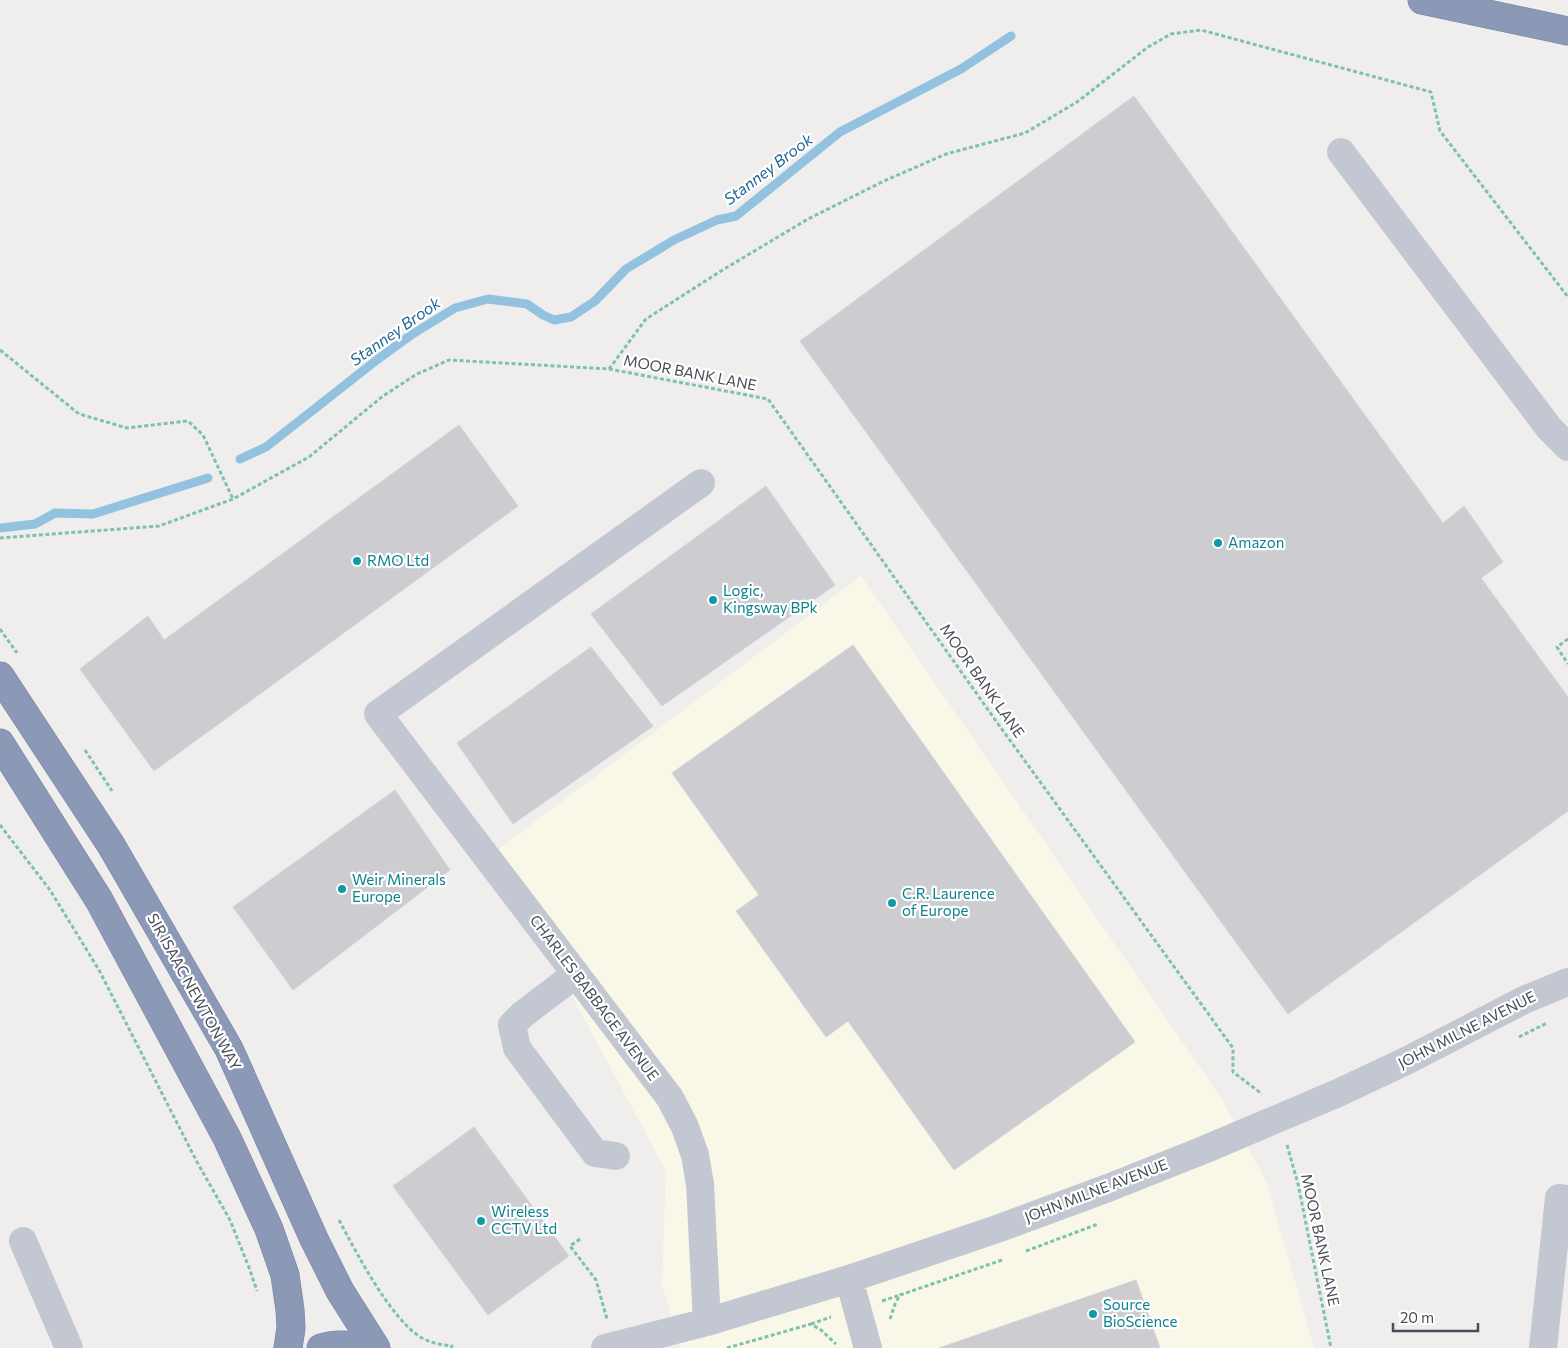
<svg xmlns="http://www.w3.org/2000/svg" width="1568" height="1348" font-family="Commissioner,sans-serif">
<rect width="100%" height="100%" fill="#f0eeed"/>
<path fill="#f9f7e8" d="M 861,576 L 1221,1098 L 1266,1181 L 1314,1348 L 681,1348 L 662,1285 L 666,1171 L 495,852 Z"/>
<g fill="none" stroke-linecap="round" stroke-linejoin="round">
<path stroke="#93c2e0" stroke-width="9" d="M 240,459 L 266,447 L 378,359 L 411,335 L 455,308 L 488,299 L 527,304 L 543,315 L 554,320 L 571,317 L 595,301 L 626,269 L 674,240 L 717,220 L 736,216 L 840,132 L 961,69 L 1011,36
M 0,528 L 35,524 L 55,513 L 93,514 L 208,478"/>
</g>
<path fill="#ccccd1" stroke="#d2d3d8" d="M 1134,96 L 1443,523 L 1464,506 L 1503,562 L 1481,578 L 1568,697 L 1568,811 L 1288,1014 L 800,341 Z
M 459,425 L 518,506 L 154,771 L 80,669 L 148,616 L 164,640 Z
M 766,486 L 835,585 L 662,706 L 591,614 Z
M 853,645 L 1135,1042 L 954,1170 L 848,1021 L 826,1037 L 736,911 L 759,895 L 672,773 Z
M 591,647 L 653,726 L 513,824 L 457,743 Z
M 395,790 L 450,870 L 293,990 L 233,907 Z
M 474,1127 L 569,1256 L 488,1315 L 393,1186 Z
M 1136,1280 L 1160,1348 L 939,1348 Z"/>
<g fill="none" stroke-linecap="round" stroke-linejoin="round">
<g stroke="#7683a2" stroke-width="29">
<path id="highway" d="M 1422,0 L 1568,31
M 0,676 L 111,845 L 229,1049 L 314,1239 L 340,1291 L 376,1348
M 0,743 L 99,900 L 227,1138 L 269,1229 L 285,1275 L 290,1310 L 291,1328 L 288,1348
M 321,1348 C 336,1343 349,1345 365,1348"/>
</g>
<path stroke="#7dc2ac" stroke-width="3" stroke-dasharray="4 2.5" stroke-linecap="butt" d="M 0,350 L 79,414 L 127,428 L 188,421 L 203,435 L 233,499
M 609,369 L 646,319 L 721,271 L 808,219 L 884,181 L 946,154 L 1025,133 L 1077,102 L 1148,47 L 1171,34 L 1201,30 L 1431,92 L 1440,131 L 1568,297
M 0,538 L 159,526 L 233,499 L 309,457 L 383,396 L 417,374 L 449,360 L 609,369 L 768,399 L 996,721 L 1233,1048 L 1233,1072 L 1262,1094
M 0,629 L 17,653
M 1568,639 L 1557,647 L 1568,664
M 85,750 L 112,791
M 0,825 L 50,890 L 99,970 L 197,1162 L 230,1220 L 250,1270 L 257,1291
M 1519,1037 L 1547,1023
M 1287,1145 L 1298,1184 L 1331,1348
M 339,1220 C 356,1252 391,1320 422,1338 C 431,1343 442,1345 452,1346 L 451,1348
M 580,1239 L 570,1246 L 596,1280 L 607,1319
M 1026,1251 L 1098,1224
M 882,1301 L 900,1295
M 890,1319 L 895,1304 L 900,1295 L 1002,1260
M 811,1324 L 831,1317
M 727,1348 L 811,1324 L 821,1330 L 836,1344"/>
<path stroke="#c2c7d1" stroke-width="28" d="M 1341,152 L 1549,428 L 1568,447
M 701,483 L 378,714 L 670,1098 L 685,1127 L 695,1155 L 700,1184 L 707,1322
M 576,974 L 522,1015 L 512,1025 L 517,1048 L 595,1153 L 616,1156
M 23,1241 L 69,1348
M 849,1279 L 868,1348
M 605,1348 L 707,1322 L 849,1279 L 997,1229 L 1108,1188 L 1206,1149 L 1338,1093 L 1406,1061 L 1526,999 L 1568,982
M 1543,1348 L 1559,1198 L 1568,1199"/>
<use href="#highway" stroke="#8b98b6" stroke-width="28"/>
</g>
<g fill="#0f9aa8" stroke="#fff" stroke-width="2">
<circle cx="1218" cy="543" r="5"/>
<circle cx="357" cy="561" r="5"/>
<circle cx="713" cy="600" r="5"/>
<circle cx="342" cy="889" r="5"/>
<circle cx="892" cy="903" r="5"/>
<circle cx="481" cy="1221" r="5"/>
<circle cx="1093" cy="1314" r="5"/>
</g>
<g text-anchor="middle" stroke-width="4.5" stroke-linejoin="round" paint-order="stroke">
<g font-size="15" fill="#484d58" stroke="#fff">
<text transform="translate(690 373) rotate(11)" y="5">MOOR BANK LANE</text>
<text transform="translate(982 681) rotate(55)" y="5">MOOR BANK LANE</text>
<text transform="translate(194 992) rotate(61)" y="5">SIR ISAAC NEWTON WAY</text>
<text transform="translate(594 998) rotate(53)" y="5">CHARLES BABBAGE AVENUE</text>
<text transform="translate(1467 1030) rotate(-27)" y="5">JOHN MILNE AVENUE</text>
<text transform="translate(1096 1191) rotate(-21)" y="5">JOHN MILNE AVENUE</text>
<text transform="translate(1320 1240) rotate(78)" y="5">MOOR BANK LANE</text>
</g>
<g font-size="15" fill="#0d838f" stroke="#fff" text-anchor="start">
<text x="1228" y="548">Amazon</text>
<text x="367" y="566">RMO Ltd</text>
<text x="723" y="596">Logic,<tspan x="723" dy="17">Kingsway BPk</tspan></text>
<text x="352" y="885">Weir Minerals<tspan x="352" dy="17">Europe</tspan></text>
<text x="902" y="899">C.R. Laurence<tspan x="902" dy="17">of Europe</tspan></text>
<text x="491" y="1217">Wireless<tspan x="491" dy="17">CCTV Ltd</tspan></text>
<text x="1103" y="1310">Source<tspan x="1103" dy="17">BioScience</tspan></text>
</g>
<g font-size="16" font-style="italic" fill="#1d6796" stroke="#fff">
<text transform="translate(768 169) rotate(-37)" y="6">Stanney Brook</text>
<text transform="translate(395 331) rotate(-35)" y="6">Stanney Brook</text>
</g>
</g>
<path d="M1393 1323v8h85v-8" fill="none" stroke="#484d58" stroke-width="2.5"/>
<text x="1400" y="1323" font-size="15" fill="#484d58" stroke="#ffffff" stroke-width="4" paint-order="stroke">20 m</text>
</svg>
